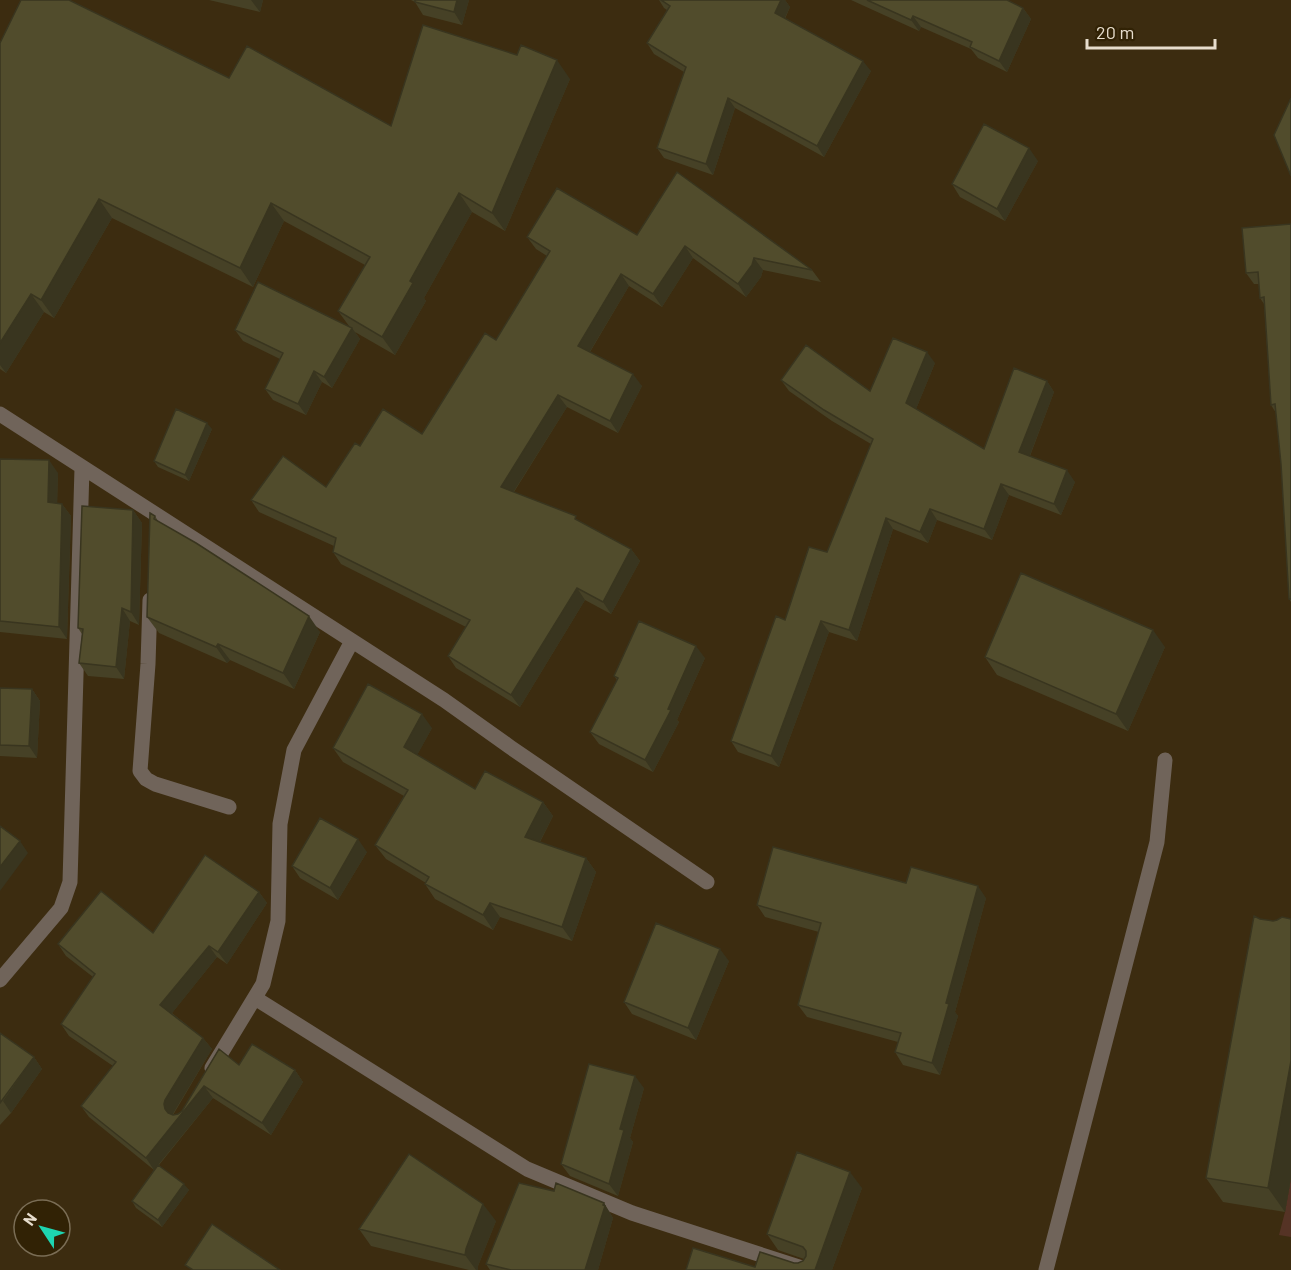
<svg xmlns="http://www.w3.org/2000/svg" width="1291" height="1270" font-family="Barlow,sans-serif">
<rect width="100%" height="100%" fill="#3c2c10"/>
<path fill="#553325" d="M 1291,1178 L 1291,1237 L 1279,1235 L 1285,1212 Z"/>
<g fill="none" stroke-linecap="round" stroke-linejoin="round">
<path stroke="#70645a" stroke-width="15" d="M 0,414 L 444,700 L 510,747 L 707,882
M 150,600 L 148,664 L 140,771 L 146,779 L 155,784 L 229,807
M 0,980 L 61,908 L 70,882 L 82,468
M 255,998 L 527,1169 L 632,1213 L 808,1270
M 212,1068 L 263,984 L 278,921 L 280,824 L 294,750 L 352,641
M 1046,1270 L 1157,842 L 1165,760"/>
</g>
<path fill="#464126" d="M 209,0 L 263,0 L 260,12 Z
M 411,0 L 469,0 L 462,25 L 423,15 L 415,2 Z
M 659,0 L 785,0 L 790,7 L 785,19 L 871,71 L 824,157 L 735,108 L 713,175 L 664,158 L 657,148 L 684,72 L 654,54 L 647,43 L 667,10 L 664,8 Z
M 851,0 L 1007,0 L 1023,8 L 1031,19 L 1007,72 L 978,58 L 971,49 L 921,27 L 919,31 Z
M 0,43 L 229,78 L 391,126 L 570,79 L 505,231 L 472,212 L 424,298 L 426,301 L 395,355 L 355,332 L 360,339 L 332,388 L 322,382 L 306,415 L 273,400 L 265,389 L 280,359 L 243,341 L 235,330 L 349,326 L 338,311 L 365,265 L 284,221 L 253,287 L 112,218 L 54,318 L 44,312 L 6,373 L 0,369 Z
M 1038,161 L 1005,221 L 960,197 L 952,184 Z
M 1291,224 L 1291,602 L 1289,599 L 1281,464 L 1276,413 L 1271,405 L 1264,304 L 1260,298 L 1259,284 L 1254,284 L 1246,273 Z
M 637,235 L 812,270 L 821,282 L 763,270 L 761,277 L 746,297 L 693,258 L 662,307 L 629,286 L 590,352 L 642,386 L 618,433 L 567,407 L 514,492 L 580,522 L 631,549 L 640,561 L 611,614 L 585,600 L 520,707 L 456,668 L 448,656 L 466,627 L 341,564 L 333,552 L 334,546 L 259,512 L 251,500 L 326,487 L 360,446 L 422,434 L 496,340 L 547,256 L 536,249 L 527,237 Z
M 935,363 L 916,409 L 984,449 L 1047,381 L 1054,392 L 1030,456 L 1075,482 L 1061,515 L 1009,495 L 992,540 L 937,520 L 928,543 L 893,529 L 857,641 L 829,632 L 779,767 L 738,752 L 731,741 L 785,620 L 827,552 L 871,444 L 832,421 L 789,391 L 781,380 L 870,391 Z
M 212,429 L 189,481 L 158,467 L 154,461 Z
M 0,459 L 58,473 L 57,503 L 62,504 L 71,516 L 67,639 L 0,632 Z
M 133,510 L 142,523 L 139,625 L 130,621 L 124,679 L 88,676 L 79,663 L 82,634 L 78,628 Z
M 155,516 L 158,521 L 320,632 L 294,689 L 230,660 L 227,663 L 159,633 L 147,617 Z
M 1165,647 L 1128,731 L 997,675 L 985,657 Z
M 705,658 L 677,720 L 679,722 L 653,772 L 599,744 L 590,732 L 617,680 L 614,676 Z
M 0,688 L 32,689 L 40,701 L 37,758 L 0,756 Z
M 432,728 L 417,755 L 475,789 L 543,802 L 553,816 L 540,842 L 586,858 L 596,872 L 572,941 L 500,917 L 493,930 L 435,899 L 425,884 L 426,883 L 386,859 L 375,845 L 404,796 L 343,762 L 333,748 Z
M 367,852 L 338,900 L 300,878 L 292,866 Z
M 906,883 L 986,898 L 955,1012 L 958,1016 L 940,1075 L 903,1065 L 895,1052 L 898,1042 L 807,1017 L 798,1005 L 819,932 L 765,917 L 757,905 Z
M 259,892 L 267,903 L 227,964 L 217,957 L 172,1013 L 203,1038 L 212,1049 L 173,1115 L 178,1114 L 182,1111 L 219,1049 L 239,1065 L 295,1070 L 303,1082 L 271,1135 L 213,1098 L 159,1165 L 189,1190 L 162,1227 L 136,1208 L 132,1201 L 154,1170 L 89,1117 L 81,1106 L 113,1066 L 69,1036 L 61,1024 L 93,977 L 66,956 L 58,944 L 153,933 Z
M 1260,919 L 1273,921 L 1291,919 L 1291,1178 L 1285,1212 L 1223,1202 L 1206,1178 Z
M 729,961 L 696,1040 L 632,1014 L 624,1002 Z
M 0,1033 L 34,1057 L 42,1069 L 11,1113 L 0,1125 Z
M 644,1088 L 630,1138 L 633,1142 L 618,1196 L 570,1176 L 561,1164 Z
M 862,1188 L 832,1270 L 686,1270 L 755,1267 L 798,1263 L 803,1261 L 804,1259 L 778,1250 L 767,1234 Z
M 604,1203 L 613,1218 L 598,1270 L 490,1270 L 486,1264 Z
M 496,1221 L 478,1266 L 478,1270 L 469,1270 L 371,1246 L 359,1229 Z"/>
<path fill="#39351f" d="M 251,0 L 263,0 L 260,12 Z
M 457,0 L 469,0 L 462,25 L 454,12 Z
M 781,0 L 785,0 L 790,7 L 782,24 L 775,13 Z
M 1023,8 L 1031,19 L 1007,72 L 999,61 Z
M 913,16 L 921,27 L 919,31 L 911,20 Z
M 557,60 L 570,79 L 505,231 L 492,213 Z
M 863,61 L 871,71 L 824,157 L 817,146 Z
M 728,98 L 735,108 L 713,175 L 706,164 Z
M 1029,148 L 1038,161 L 1005,221 L 997,209 Z
M 459,193 L 472,212 L 424,298 L 426,301 L 395,355 L 382,337 L 410,281 Z
M 99,199 L 112,218 L 54,318 L 41,300 Z
M 271,203 L 284,221 L 253,287 L 240,268 Z
M 685,246 L 693,258 L 662,307 L 653,294 Z
M 754,258 L 763,270 L 761,277 L 746,297 L 738,284 Z
M 621,274 L 629,286 L 586,358 L 578,346 Z
M 31,294 L 44,312 L 6,373 L 0,365 L 0,343 Z
M 352,328 L 360,339 L 332,388 L 324,377 Z
M 927,352 L 935,363 L 914,414 L 906,403 Z
M 314,371 L 322,382 L 306,415 L 298,404 Z
M 633,374 L 642,386 L 618,433 L 610,421 Z
M 1047,381 L 1054,392 L 1027,463 L 1019,452 Z
M 558,395 L 567,407 L 509,499 L 501,487 Z
M 207,423 L 212,429 L 189,481 L 185,475 Z
M 49,460 L 58,473 L 57,515 L 48,502 Z
M 1067,470 L 1075,482 L 1061,515 L 1054,504 Z
M 1001,484 L 1009,495 L 992,540 L 984,529 Z
M 62,504 L 71,516 L 67,639 L 59,627 Z
M 930,509 L 937,520 L 928,543 L 920,532 Z
M 133,510 L 142,523 L 139,625 L 131,612 Z
M 886,518 L 893,529 L 857,641 L 849,630 Z
M 631,549 L 640,561 L 611,614 L 603,602 Z
M 577,588 L 585,600 L 520,707 L 511,695 Z
M 122,608 L 130,621 L 124,679 L 116,667 Z
M 309,616 L 320,632 L 294,689 L 283,673 Z
M 821,621 L 829,632 L 779,767 L 771,756 Z
M 1153,630 L 1165,647 L 1128,731 L 1116,714 Z
M 218,644 L 230,660 L 227,663 L 216,647 Z
M 696,646 L 705,658 L 677,720 L 679,722 L 653,772 L 645,760 Z
M 32,689 L 40,701 L 37,758 L 29,746 Z
M 422,714 L 432,728 L 414,761 L 404,747 Z
M 543,802 L 553,816 L 535,851 L 525,837 Z
M 358,839 L 367,852 L 338,900 L 330,888 Z
M 20,841 L 28,853 L 0,891 L 0,867 Z
M 586,858 L 596,872 L 572,941 L 562,927 Z
M 978,886 L 986,898 L 955,1012 L 958,1016 L 940,1075 L 932,1063 L 946,1003 Z
M 259,892 L 267,903 L 227,964 L 218,952 Z
M 490,903 L 500,917 L 493,930 L 483,915 Z
M 209,946 L 217,957 L 169,1017 L 160,1005 Z
M 720,949 L 729,961 L 696,1040 L 688,1028 Z
M 203,1038 L 212,1049 L 174,1112 L 172,1116 L 173,1121 L 165,1109 L 164,1104 L 165,1100 Z
M 34,1057 L 42,1069 L 11,1113 L 3,1101 Z
M 1291,1061 L 1291,1178 L 1285,1212 L 1268,1188 Z
M 295,1070 L 303,1082 L 271,1135 L 262,1123 Z
M 635,1076 L 644,1088 L 630,1138 L 633,1142 L 618,1196 L 609,1184 L 620,1129 Z
M 204,1086 L 213,1098 L 154,1170 L 146,1158 Z
M 850,1172 L 862,1188 L 832,1270 L 815,1270 Z
M 184,1184 L 189,1190 L 162,1227 L 158,1220 Z
M 604,1203 L 613,1218 L 598,1270 L 585,1270 Z
M 483,1204 L 496,1221 L 478,1266 L 478,1270 L 476,1270 L 465,1255 L 466,1249 Z"/>
<path fill="#514c2c" stroke="#39351f" stroke-width="1.5" d="M 21,0 L 69,0 L 229,78 L 247,46 L 391,126 L 423,25 L 517,55 L 521,45 L 557,60 L 492,213 L 459,193 L 410,281 L 413,283 L 382,337 L 338,311 L 370,257 L 271,203 L 240,268 L 99,199 L 41,300 L 31,294 L 0,343 L 0,43 Z
M 415,0 L 457,0 L 454,12 L 415,2 Z
M 661,0 L 781,0 L 775,13 L 863,61 L 817,146 L 728,98 L 706,164 L 657,148 L 686,67 L 647,43 L 670,6 Z
M 867,0 L 1007,0 L 1023,8 L 999,61 L 970,47 L 972,42 L 913,16 L 911,20 Z
M 1291,98 L 1291,176 L 1274,135 Z
M 984,124 L 1029,148 L 997,209 L 952,184 Z
M 677,172 L 812,270 L 754,258 L 752,265 L 738,284 L 685,246 L 653,294 L 621,274 L 578,346 L 633,374 L 610,421 L 558,395 L 501,487 L 576,516 L 575,519 L 631,549 L 603,602 L 577,588 L 511,695 L 448,656 L 470,620 L 333,552 L 336,538 L 251,500 L 283,456 L 326,487 L 355,443 L 360,446 L 383,409 L 422,434 L 485,333 L 496,340 L 550,251 L 527,237 L 557,188 L 637,235 Z
M 1291,224 L 1291,599 L 1289,599 L 1281,464 L 1275,404 L 1271,405 L 1264,297 L 1260,298 L 1258,272 L 1246,273 L 1242,228 Z
M 258,282 L 352,328 L 324,377 L 314,371 L 298,404 L 265,389 L 283,353 L 235,330 Z
M 893,338 L 927,352 L 906,403 L 984,449 L 1014,368 L 1047,381 L 1019,452 L 1067,470 L 1054,504 L 1001,484 L 984,529 L 930,509 L 920,532 L 886,518 L 849,630 L 821,621 L 771,756 L 731,741 L 776,616 L 785,620 L 809,547 L 827,552 L 873,439 L 824,410 L 781,380 L 806,345 L 870,391 Z
M 176,409 L 207,423 L 185,475 L 154,461 Z
M 0,459 L 49,460 L 48,502 L 62,504 L 59,627 L 0,621 Z
M 82,506 L 133,510 L 131,612 L 122,608 L 116,667 L 79,663 L 83,629 L 78,628 Z
M 150,513 L 155,516 L 154,519 L 196,543 L 309,616 L 283,673 L 218,644 L 216,647 L 147,617 Z
M 1021,573 L 1153,630 L 1116,714 L 985,657 Z
M 639,621 L 696,646 L 668,709 L 671,710 L 645,760 L 590,732 L 618,678 L 614,676 Z
M 368,684 L 422,714 L 404,747 L 475,789 L 485,771 L 543,802 L 525,837 L 586,858 L 562,927 L 490,903 L 483,915 L 425,884 L 429,877 L 375,845 L 408,790 L 333,748 Z
M 0,688 L 32,689 L 29,746 L 0,745 Z
M 320,818 L 358,839 L 330,888 L 292,866 Z
M 0,826 L 20,841 L 0,867 Z
M 773,847 L 906,883 L 911,867 L 978,886 L 946,1003 L 949,1004 L 932,1063 L 895,1052 L 901,1033 L 798,1005 L 821,923 L 757,905 Z
M 205,855 L 259,892 L 218,952 L 209,946 L 160,1005 L 203,1038 L 165,1100 L 164,1104 L 165,1109 L 168,1113 L 173,1115 L 178,1114 L 182,1111 L 219,1049 L 239,1065 L 252,1044 L 295,1070 L 262,1123 L 204,1086 L 146,1158 L 81,1106 L 116,1062 L 61,1024 L 95,974 L 58,944 L 101,891 L 153,933 Z
M 1254,916 L 1260,919 L 1273,921 L 1277,920 L 1282,917 L 1291,919 L 1291,1061 L 1268,1188 L 1206,1178 Z
M 656,923 L 720,949 L 688,1028 L 624,1002 Z
M 0,1033 L 34,1057 L 0,1103 Z
M 589,1064 L 635,1076 L 620,1129 L 624,1130 L 609,1184 L 561,1164 Z
M 797,1152 L 850,1172 L 815,1270 L 686,1270 L 693,1248 L 755,1267 L 760,1252 L 794,1263 L 798,1263 L 803,1261 L 806,1256 L 806,1251 L 803,1247 L 767,1234 Z
M 409,1154 L 483,1204 L 466,1249 L 465,1255 L 359,1229 Z
M 158,1165 L 184,1184 L 158,1220 L 132,1201 Z
M 519,1183 L 554,1191 L 556,1183 L 604,1203 L 603,1205 L 605,1206 L 585,1270 L 511,1270 L 486,1264 Z
M 212,1224 L 280,1270 L 193,1270 L 185,1265 Z"/>
<g transform="translate(42 1228) rotate(306)"><circle r="28" fill="#312205" stroke="#7a6d55" stroke-width="1.5"/>
<path d="M0-4.5L10 22L0 15L-10 22Z" fill="#1dd5b1"/>
<text y="-9" font-size="16" font-weight="bold" text-anchor="middle" fill="#e7ddcd">N</text>
</g>
<path d="M1087 39v9h128v-9" fill="none" stroke="#e7ddcd" stroke-width="3"/>
<text x="1096" y="39" font-size="18" fill="#e7ddcd" stroke="#312205" stroke-width="4.5" paint-order="stroke">20 m</text>
</svg>
